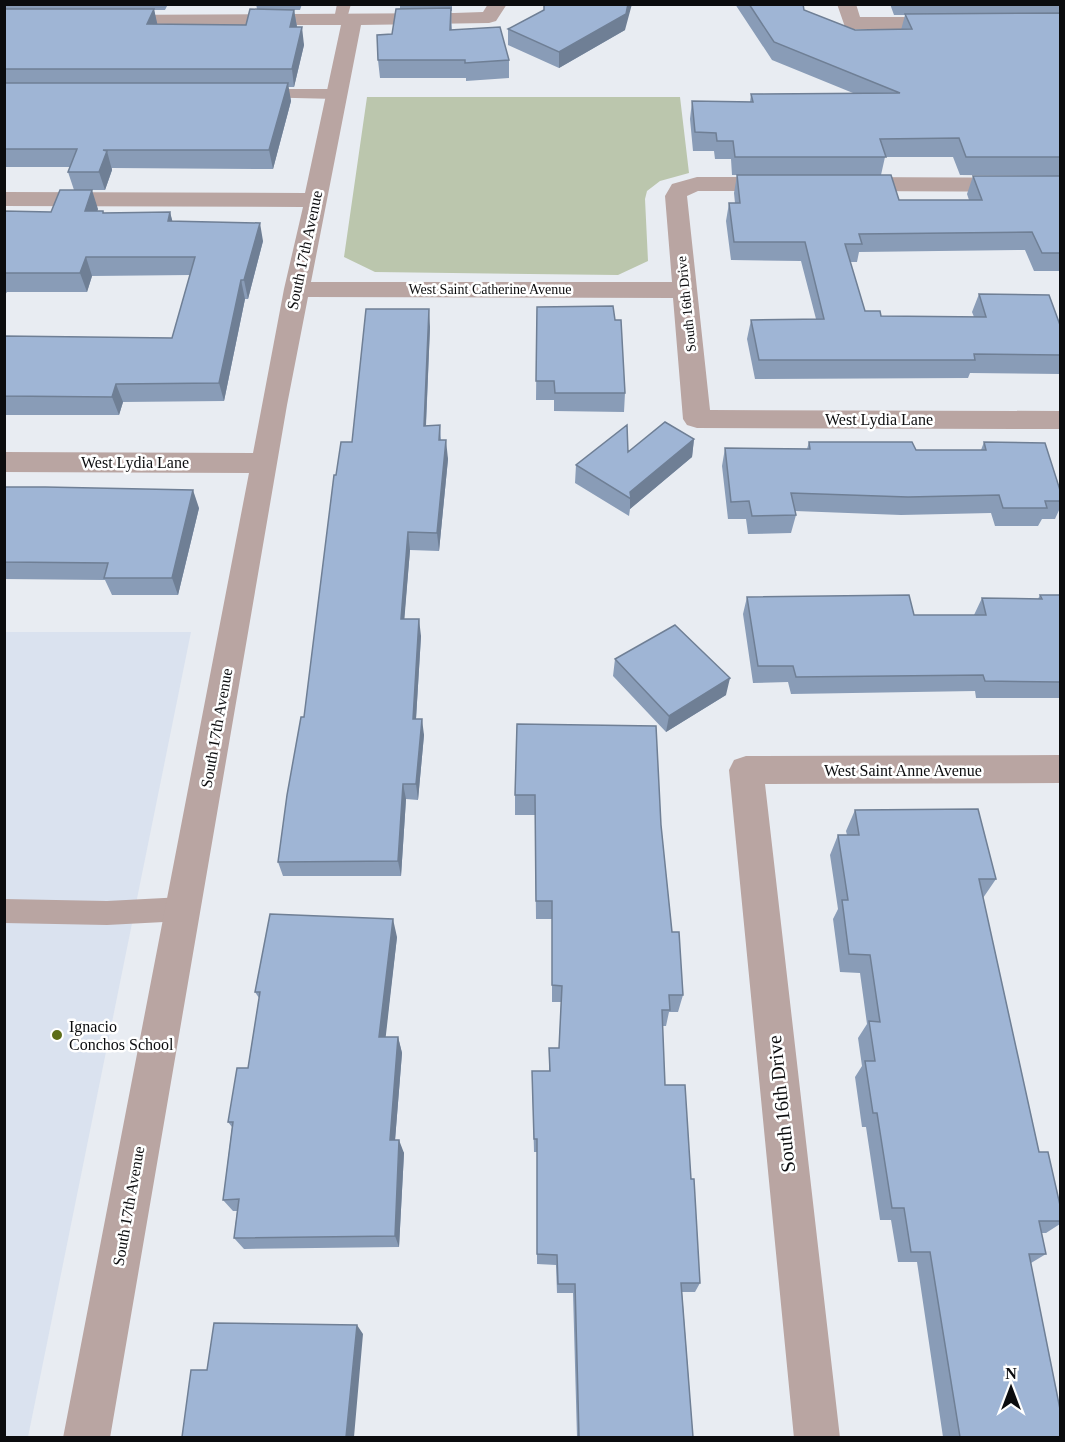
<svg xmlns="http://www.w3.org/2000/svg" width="1065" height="1442" font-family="'Times New Roman',serif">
<rect width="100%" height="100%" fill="#e8ecf2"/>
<path fill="#dae2ef" d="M 5,632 L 191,632 L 28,1437 L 5,1438 Z"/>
<path fill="#bbc6ad" d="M 367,97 L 680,97 L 689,173 L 660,181 L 647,191 L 645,199 L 648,261 L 618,275 L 375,272 L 344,257 Z"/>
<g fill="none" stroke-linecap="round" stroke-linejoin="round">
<path fill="#b9a5a2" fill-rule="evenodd" d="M 337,4 L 351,4 L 346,22 L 336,22 L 334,19 Z
M 257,89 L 336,89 L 344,94 L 336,99 L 252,97 L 249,94 L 252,91 Z
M 183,897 L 192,900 L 196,909 L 192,918 L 183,921 L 107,925 L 4,923 L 4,899 L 107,901 Z"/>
<path fill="#b9a5a2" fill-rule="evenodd" d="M 488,4 L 507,4 L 496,21 L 489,23 L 361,25 L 311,282 L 672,282 L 665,196 L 672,184 L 697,177 L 781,177 L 789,179 L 792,184 L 789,189 L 781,191 L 698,191 L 687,196 L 710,410 L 1060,411 L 1060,429 L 697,428 L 687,425 L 683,419 L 673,298 L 308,297 L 287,405 L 110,1438 L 63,1438 L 249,473 L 4,472 L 4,452 L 253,453 L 284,289 L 303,207 L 4,206 L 4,192 L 305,193 L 341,25 L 111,25 L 104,23 L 101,19 L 104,15 L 454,13 L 483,12 Z
M 837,4 L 856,4 L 860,17 L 948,17 L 955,19 L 958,23 L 955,27 L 948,29 L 852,29 L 845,27 Z
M 851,177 L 1060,178 L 1060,192 L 851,191 L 843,189 L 840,184 L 843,179 Z
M 1060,755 L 1060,783 L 765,784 L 840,1438 L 794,1438 L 729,770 L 734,760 L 746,756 Z"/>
</g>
<path fill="#899cb7" d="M 4,4 L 168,4 L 165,10 L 154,10 L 157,24 L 246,25 L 257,9 L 256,4 L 302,4 L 300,10 L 294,10 L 297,27 L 304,45 L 294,87 L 288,87 L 291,101 L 273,169 L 112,168 L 112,170 L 105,190 L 74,190 L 68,172 L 70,167 L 4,167 Z
M 400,4 L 452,4 L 452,11 L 451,11 L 452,30 L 509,60 L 509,78 L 466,81 L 466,78 L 380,78 L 378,60 L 392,34 L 400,9 Z
M 735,4 L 803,4 L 804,10 L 855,30 L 901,30 L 905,15 L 894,15 L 890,4 L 1060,4 L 1060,271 L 1034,271 L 1025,250 L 859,252 L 857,262 L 850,262 L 865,311 L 881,316 L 974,317 L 972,312 L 979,294 L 1060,325 L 1060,374 L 970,373 L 968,378 L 755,379 L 747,339 L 751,320 L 816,319 L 801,261 L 731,260 L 726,221 L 729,203 L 735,203 L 734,193 L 737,175 L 899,200 L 969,200 L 967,194 L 973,176 L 1060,176 L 960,175 L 953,157 L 885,157 L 881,175 L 732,175 L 731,159 L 715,159 L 714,151 L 693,151 L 690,119 L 692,101 L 750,102 L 751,94 L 853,93 L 772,60 Z
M 508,29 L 625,30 L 559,68 L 508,45 Z
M 98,209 L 97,211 L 103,211 L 104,213 L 170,212 L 172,221 L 263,241 L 248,299 L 245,299 L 224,401 L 123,402 L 119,415 L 4,415 L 4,336 L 172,338 L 190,275 L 92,276 L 87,292 L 7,292 L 4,296 L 4,211 L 51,212 Z
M 537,307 L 615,320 L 625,393 L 624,412 L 554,411 L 554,400 L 536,400 Z
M 430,327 L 426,426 L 440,425 L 441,440 L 448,459 L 439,551 L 410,550 L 404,619 L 421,636 L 416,719 L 424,735 L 418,800 L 406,799 L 401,876 L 283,876 L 278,862 L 304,717 L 336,475 L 352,442 Z
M 694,439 L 692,457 L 630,509 L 629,516 L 575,483 L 576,465 L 628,452 Z
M 809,442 L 916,450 L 981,450 L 984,442 L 1060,490 L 1060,508 L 1055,519 L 1042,519 L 1038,526 L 995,526 L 991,513 L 901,515 L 795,511 L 796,515 L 791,533 L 748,534 L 746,519 L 728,519 L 722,466 L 725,448 L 807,449 Z
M 4,487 L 199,508 L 178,595 L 112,595 L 105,580 L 4,579 Z
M 1040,595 L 1060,595 L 1060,698 L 976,698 L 975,691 L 791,694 L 788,682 L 753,683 L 743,614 L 747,597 L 914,615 L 974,615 L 982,598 L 1038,599 Z
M 615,659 L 726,695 L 666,732 L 613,676 Z
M 517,724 L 661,825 L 672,932 L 683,995 L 678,1012 L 669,1012 L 666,1026 L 662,1026 L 665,1085 L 691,1179 L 700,1283 L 695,1292 L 682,1292 L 693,1437 L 577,1437 L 573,1293 L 557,1293 L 556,1265 L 537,1264 L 537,1152 L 534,1152 L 532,1071 L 549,1071 L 549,1048 L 559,1048 L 561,1002 L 552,1002 L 552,919 L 536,919 L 535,815 L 515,815 L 515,795 Z
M 855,810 L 996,879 L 983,898 L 1039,1152 L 1060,1205 L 1060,1224 L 1046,1233 L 1041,1233 L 1046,1254 L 1031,1263 L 1060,1437 L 943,1437 L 917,1262 L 898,1262 L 891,1220 L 880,1220 L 866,1127 L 862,1127 L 855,1077 L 862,1066 L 858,1038 L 867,1024 L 860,973 L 840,972 L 833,919 L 838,909 L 830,855 L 838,835 L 847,835 L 846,831 Z
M 397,937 L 385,1037 L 398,1037 L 402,1053 L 395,1140 L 404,1153 L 399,1247 L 244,1249 L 234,1238 L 237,1211 L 233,1211 L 223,1200 L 232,1127 L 228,1122 L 248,1068 L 259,998 L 255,992 Z"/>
<path fill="#6f7f95" d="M 628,4 L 632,4 L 625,30 L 559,68 L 559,52 Z
M 154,9 L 158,27 L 147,24 Z
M 294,10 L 297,27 L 290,27 Z
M 302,27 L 304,45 L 294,87 L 292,69 Z
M 288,83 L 291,101 L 273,169 L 269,150 Z
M 107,151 L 112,170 L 105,190 L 99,172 Z
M 92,190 L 98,209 L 91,229 L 85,211 Z
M 170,212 L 175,231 L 168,221 Z
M 260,223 L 263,241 L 248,299 L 244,280 Z
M 86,257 L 92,276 L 87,292 L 80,273 Z
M 241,280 L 245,299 L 224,401 L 219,383 Z
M 429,309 L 430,327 L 425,444 L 424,426 Z
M 116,384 L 123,402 L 119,415 L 112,397 Z
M 694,439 L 692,457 L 630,509 L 630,492 Z
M 446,440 L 448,459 L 439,551 L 437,533 Z
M 193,490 L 199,508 L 178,595 L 172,578 Z
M 408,532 L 410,550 L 403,636 L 401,619 Z
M 419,619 L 421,636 L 415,735 L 413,719 Z
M 730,678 L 726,695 L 666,732 L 669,716 Z
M 422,719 L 424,735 L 418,800 L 416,784 Z
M 403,784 L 406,799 L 401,876 L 398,861 Z
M 393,919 L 397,937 L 384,1052 L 379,1037 Z
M 398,1037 L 402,1053 L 394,1153 L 390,1140 Z
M 399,1140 L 404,1153 L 399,1247 L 395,1236 Z
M 357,1325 L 363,1334 L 354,1437 L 346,1437 Z"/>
<path fill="#9fb5d5" stroke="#6f7f95" stroke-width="1.5" d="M 544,4 L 628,4 L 626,14 L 559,52 L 508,29 L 544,10 Z
M 749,4 L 803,4 L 804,10 L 855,30 L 912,29 L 905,14 L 1060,13 L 1060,157 L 966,157 L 959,138 L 880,139 L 886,157 L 735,157 L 733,141 L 717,141 L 716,133 L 695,132 L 692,101 L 753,102 L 751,94 L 900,93 L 774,42 Z
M 451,8 L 450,30 L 500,27 L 509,60 L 465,63 L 465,60 L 378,60 L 377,35 L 392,34 L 396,9 Z
M 4,9 L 154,9 L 147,24 L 246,25 L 250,9 L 294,10 L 290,27 L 302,27 L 292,69 L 4,69 Z
M 4,83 L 288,83 L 269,150 L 103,150 L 107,151 L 99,172 L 68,172 L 77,149 L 4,149 Z
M 737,175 L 891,175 L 899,200 L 982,200 L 973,176 L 1060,176 L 1060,253 L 1042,253 L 1032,232 L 859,234 L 862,244 L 845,244 L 865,311 L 880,311 L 881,316 L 986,317 L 979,294 L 1049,295 L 1060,325 L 1060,355 L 974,354 L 975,360 L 759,360 L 751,320 L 824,319 L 805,242 L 734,242 L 729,203 L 740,203 Z
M 60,190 L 92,190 L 85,211 L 103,211 L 103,213 L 170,212 L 168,221 L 260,223 L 244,280 L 241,280 L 219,383 L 116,384 L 112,397 L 4,396 L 4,336 L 172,338 L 195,257 L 86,257 L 80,273 L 4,273 L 4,211 L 51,212 Z
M 613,306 L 615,320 L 621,320 L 625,393 L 555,393 L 554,381 L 536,381 L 537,307 Z
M 366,309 L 429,309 L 424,426 L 440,425 L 439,440 L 446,440 L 437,533 L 408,532 L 401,619 L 419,619 L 413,719 L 422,719 L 416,784 L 403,784 L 398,861 L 278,862 L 287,795 L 301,717 L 304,717 L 334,475 L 336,475 L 341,442 L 352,442 Z
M 665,422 L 694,439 L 630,492 L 631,499 L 576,465 L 627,425 L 628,452 Z
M 809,442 L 912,442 L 916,450 L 986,450 L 984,442 L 1045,443 L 1060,490 L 1060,501 L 1045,501 L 1047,508 L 1003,508 L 999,495 L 908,497 L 791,493 L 796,515 L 752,516 L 749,501 L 731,502 L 725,448 L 810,449 Z
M 4,487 L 45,487 L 193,490 L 172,578 L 104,578 L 108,563 L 4,562 Z
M 909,595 L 914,615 L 986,615 L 982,598 L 1042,599 L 1040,595 L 1060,595 L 1060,682 L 985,681 L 983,675 L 796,677 L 793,666 L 758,666 L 747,597 Z
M 675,625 L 730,678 L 669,716 L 615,659 Z
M 517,724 L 656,726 L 661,825 L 672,932 L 679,932 L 683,995 L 669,995 L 670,1010 L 662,1010 L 665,1085 L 685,1085 L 691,1179 L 694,1179 L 700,1283 L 681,1283 L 693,1437 L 579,1437 L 575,1284 L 558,1284 L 557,1255 L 537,1254 L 537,1139 L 534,1139 L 532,1071 L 550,1071 L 549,1048 L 559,1048 L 562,986 L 552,985 L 552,901 L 536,901 L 535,795 L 515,795 Z
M 978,809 L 996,879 L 979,879 L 1039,1152 L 1048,1152 L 1060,1205 L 1060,1221 L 1039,1221 L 1046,1254 L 1029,1254 L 1060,1409 L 1060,1437 L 960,1437 L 930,1252 L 911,1252 L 904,1208 L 892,1208 L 877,1113 L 873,1113 L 865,1061 L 875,1061 L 869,1021 L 880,1022 L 870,955 L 849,954 L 842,900 L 848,900 L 838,835 L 859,835 L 855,810 Z
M 270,914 L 393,919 L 379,1037 L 398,1037 L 390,1140 L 399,1140 L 395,1236 L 234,1238 L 239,1199 L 223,1200 L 233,1122 L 228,1122 L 237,1068 L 248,1068 L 260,992 L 255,992 Z
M 214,1323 L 357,1325 L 346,1437 L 182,1437 L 191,1370 L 207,1370 Z"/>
<circle fill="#5d6d18" stroke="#fff" stroke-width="2" cx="57" cy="1035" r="6"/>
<g text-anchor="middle" stroke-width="5" stroke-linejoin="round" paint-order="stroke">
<g font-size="14" fill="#0b0c0e" stroke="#fff">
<text x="490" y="294">West Saint Catherine Avenue</text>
<text transform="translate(686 304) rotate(-96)" y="5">South 16th Drive</text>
</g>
<g font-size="16" fill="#0b0c0e" stroke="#fff">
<text transform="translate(304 250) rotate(-78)" y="6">South 17th Avenue</text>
<text x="879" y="425">West Lydia Lane</text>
<text x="135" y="468">West Lydia Lane</text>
<text transform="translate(216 728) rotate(-80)" y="6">South 17th Avenue</text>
<text x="903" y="776">West Saint Anne Avenue</text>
<text transform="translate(128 1206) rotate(-80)" y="6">South 17th Avenue</text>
</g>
<g font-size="16" fill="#0b0c0e" stroke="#fff" text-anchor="start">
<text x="69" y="1032">Ignacio<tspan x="69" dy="18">Conchos School</tspan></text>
</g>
<g font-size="20" fill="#0b0c0e" stroke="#fff">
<text transform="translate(781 1104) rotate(-96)" y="7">South 16th Drive</text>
</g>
</g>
<rect width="1065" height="1442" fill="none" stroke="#0b0c0e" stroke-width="12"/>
<g transform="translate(1011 1388)" stroke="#ffffff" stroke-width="4.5" paint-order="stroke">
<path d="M0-4.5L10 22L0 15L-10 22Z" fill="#0b0c0e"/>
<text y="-9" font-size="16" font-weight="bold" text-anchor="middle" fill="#0b0c0e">N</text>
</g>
</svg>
